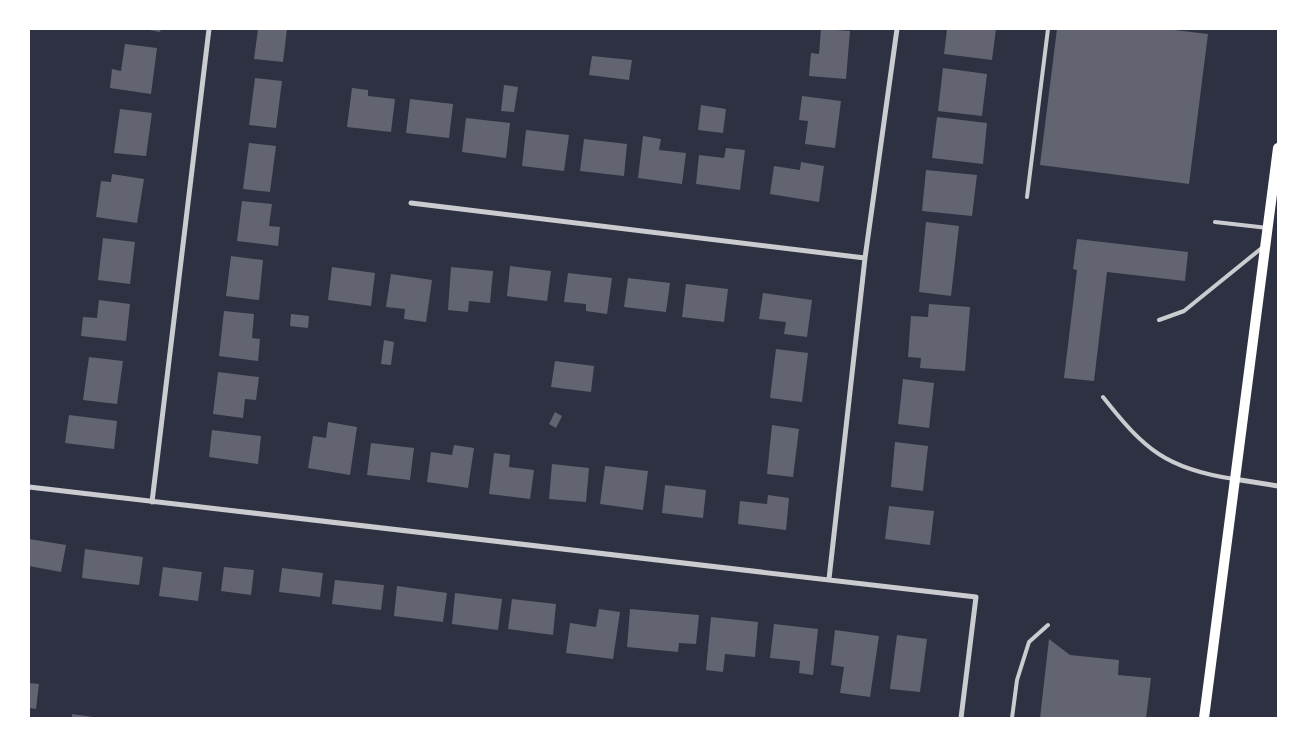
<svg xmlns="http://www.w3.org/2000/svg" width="1307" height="747" font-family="'PT Sans Narrow',sans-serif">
<rect width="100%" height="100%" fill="#2d3142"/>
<path fill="#626471" d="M 144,29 L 161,29 L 160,32 Z
M 258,29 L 287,29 L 283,62 L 254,59 Z
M 821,29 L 850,31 L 846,79 L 809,76 L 811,53 L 819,54 Z
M 947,29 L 996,29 L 992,60 L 944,54 Z
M 1057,29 L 1166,29 L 1208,34 L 1189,184 L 1040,165 Z
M 125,44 L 157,48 L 151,94 L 110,88 L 112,69 L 121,71 Z
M 592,56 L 632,60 L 629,80 L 589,75 Z
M 943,68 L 987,74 L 982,116 L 938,111 Z
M 255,78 L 282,81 L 276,128 L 249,125 Z
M 504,85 L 518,87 L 514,112 L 501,111 Z
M 352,88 L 368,90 L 368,96 L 395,99 L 391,132 L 347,127 Z
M 802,96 L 841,101 L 835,148 L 805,144 L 808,121 L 799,120 Z
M 410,99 L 453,104 L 449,138 L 406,133 Z
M 701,105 L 726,109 L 723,133 L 698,130 Z
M 120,109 L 152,113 L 146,156 L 114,153 Z
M 937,117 L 987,123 L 983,164 L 932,158 Z
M 466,118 L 510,123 L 506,158 L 462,152 Z
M 526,130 L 569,135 L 564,171 L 522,166 Z
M 643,136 L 661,139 L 659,150 L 686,153 L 682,184 L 638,178 Z
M 584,139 L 627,144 L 624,176 L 580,171 Z
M 249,143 L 276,146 L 270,192 L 243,189 Z
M 726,148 L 745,150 L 740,190 L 696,184 L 699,155 L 724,158 Z
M 801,162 L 824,166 L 819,202 L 770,194 L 774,166 L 800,170 Z
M 926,170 L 977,175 L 972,216 L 922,211 Z
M 112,174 L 144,179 L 137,223 L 96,217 L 101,181 L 111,182 Z
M 242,201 L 272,204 L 269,226 L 280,227 L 278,246 L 237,241 Z
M 926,222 L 959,226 L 951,296 L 919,292 Z
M 103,238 L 135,242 L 130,284 L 98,280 Z
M 1077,239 L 1188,252 L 1185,281 L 1107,272 L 1094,381 L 1064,378 L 1077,270 L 1073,269 Z
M 231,256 L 263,260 L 259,300 L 226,296 Z
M 510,266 L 551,271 L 547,301 L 507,296 Z
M 332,267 L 375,273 L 371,306 L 328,300 Z
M 451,267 L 493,271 L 490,303 L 469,301 L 468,312 L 448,310 Z
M 568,273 L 612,278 L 607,314 L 586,311 L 586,304 L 564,302 Z
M 391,274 L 432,280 L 426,322 L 404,319 L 405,309 L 386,307 Z
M 628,278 L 670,283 L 666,312 L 624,307 Z
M 686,284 L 728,289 L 724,322 L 682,317 Z
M 763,293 L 812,300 L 807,337 L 784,334 L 786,322 L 759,319 Z
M 99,300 L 130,304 L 126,341 L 81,336 L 83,317 L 97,318 Z
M 929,304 L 970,307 L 965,371 L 920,368 L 921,358 L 908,357 L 911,316 L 928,317 Z
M 224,311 L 254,314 L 252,338 L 260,339 L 258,361 L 219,356 Z
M 291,314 L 309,316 L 308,328 L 290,326 Z
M 384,340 L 394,342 L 391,365 L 381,364 Z
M 776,349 L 808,353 L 802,402 L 770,398 Z
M 89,357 L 123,361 L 117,404 L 83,400 Z
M 555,361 L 594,366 L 591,392 L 551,387 Z
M 218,372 L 259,377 L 256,400 L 245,399 L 243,418 L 213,414 Z
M 903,379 L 934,383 L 929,428 L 898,424 Z
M 555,412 L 562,416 L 556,428 L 549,424 Z
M 69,415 L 117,421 L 114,449 L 65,443 Z
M 328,422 L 357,427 L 350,475 L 308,468 L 313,436 L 326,438 Z
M 772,425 L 799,429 L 793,477 L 767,474 Z
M 212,430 L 261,436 L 258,464 L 209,457 Z
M 895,442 L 928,446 L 923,491 L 891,487 Z
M 371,443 L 414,448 L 410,480 L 367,475 Z
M 454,445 L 474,448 L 468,488 L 427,482 L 431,452 L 452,455 Z
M 494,453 L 510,455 L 509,467 L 534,470 L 530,499 L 489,494 Z
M 552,464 L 589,468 L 586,502 L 549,499 Z
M 605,466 L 648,471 L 643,510 L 600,504 Z
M 665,485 L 706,490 L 703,518 L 662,513 Z
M 768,495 L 789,498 L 786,530 L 738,524 L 740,501 L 767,504 Z
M 889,506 L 934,511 L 930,545 L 885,539 Z
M 29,539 L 66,545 L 61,572 L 29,566 Z
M 85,549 L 143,557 L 139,585 L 82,578 Z
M 163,567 L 202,572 L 198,601 L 159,596 Z
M 224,567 L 254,570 L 251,595 L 221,591 Z
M 282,568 L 323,573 L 320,597 L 279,592 Z
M 335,580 L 384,585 L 381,610 L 332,604 Z
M 397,586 L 447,593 L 443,622 L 394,616 Z
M 455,593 L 502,599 L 498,630 L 452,624 Z
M 512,599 L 556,604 L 553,635 L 508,629 Z
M 599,609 L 620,612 L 613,659 L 566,653 L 570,623 L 596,627 Z
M 630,609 L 699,615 L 696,644 L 679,643 L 678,652 L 627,647 Z
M 711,617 L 758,622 L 755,657 L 725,654 L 723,672 L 706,670 Z
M 774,624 L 818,629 L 813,675 L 799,673 L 800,661 L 770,658 Z
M 835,630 L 879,636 L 870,697 L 840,693 L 844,667 L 831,665 Z
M 897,635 L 927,639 L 920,692 L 890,689 Z
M 1049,639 L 1070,655 L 1119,660 L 1118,675 L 1151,678 L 1146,718 L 1040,718 Z
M 29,683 L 39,684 L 36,709 L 29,708 Z
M 72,714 L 93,717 L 93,718 L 72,718 Z"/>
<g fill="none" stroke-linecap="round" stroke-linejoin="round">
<path stroke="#caccd0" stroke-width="4" d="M 1027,197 L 1048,29
M 1215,222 L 1268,228
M 1159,320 L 1184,311 L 1263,247
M 1103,397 C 1144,449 1166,469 1234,479
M 1012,718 L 1017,680 L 1029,642 L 1048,625"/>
<path stroke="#caccd0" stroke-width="5" d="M 411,203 L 865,258
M 1234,479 L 1278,486
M 29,487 L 976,597 L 961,718
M 152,502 L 209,29
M 829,579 L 865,258 L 897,29"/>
<path stroke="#fff" stroke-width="10" d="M 1204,718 L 1278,148"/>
</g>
<rect width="1307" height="747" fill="none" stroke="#ffffff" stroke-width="60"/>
</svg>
